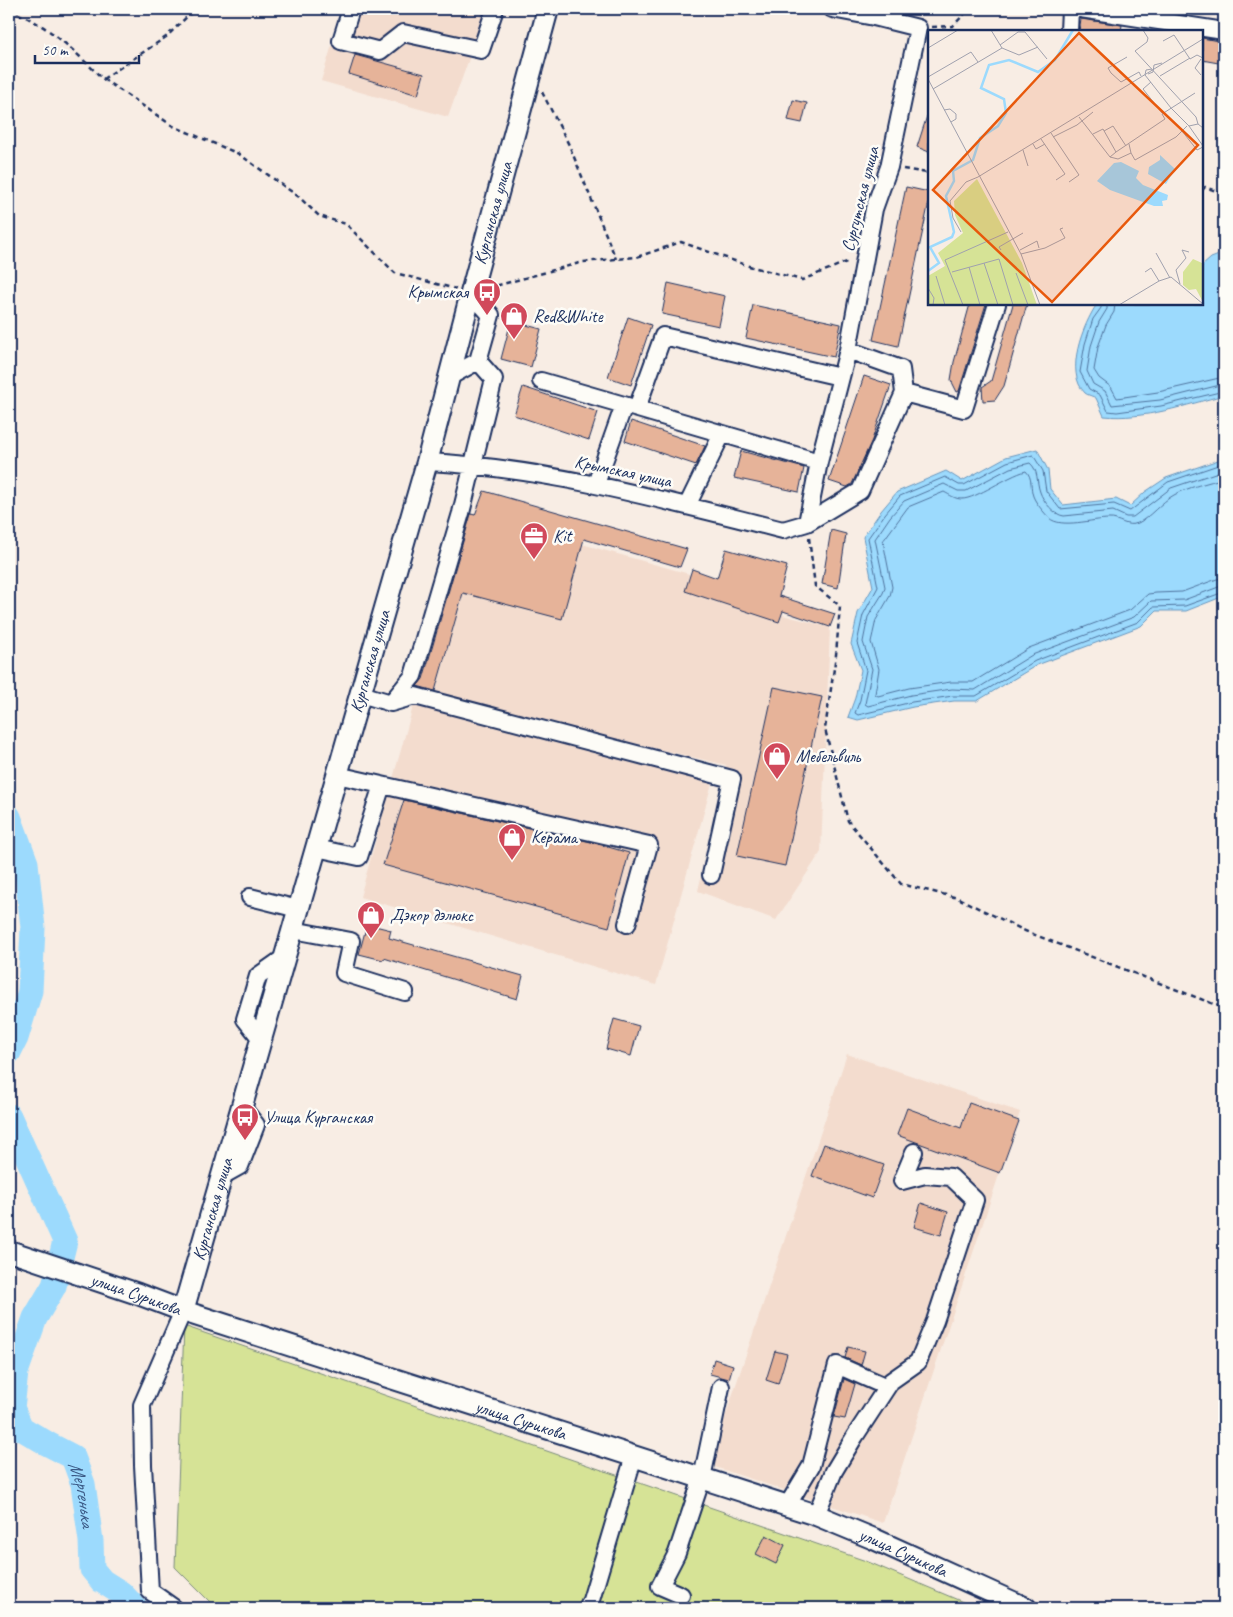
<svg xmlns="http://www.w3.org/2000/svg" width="1233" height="1617" font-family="Caveat,sans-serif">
<rect width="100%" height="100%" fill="#f8ede4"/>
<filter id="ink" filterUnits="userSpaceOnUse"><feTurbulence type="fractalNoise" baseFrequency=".02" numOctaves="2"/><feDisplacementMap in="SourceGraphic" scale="10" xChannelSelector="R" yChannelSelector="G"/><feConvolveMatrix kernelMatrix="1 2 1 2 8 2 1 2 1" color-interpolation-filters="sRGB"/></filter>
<g filter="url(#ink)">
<path fill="#f3dcce" d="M 343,9 L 487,9 L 448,117 L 321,81 Z
M 485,517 L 786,601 L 782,615 L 830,627 L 821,852 L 776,920 L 698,891 L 726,765 L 434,696 Z
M 414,703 L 712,783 L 656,985 L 360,897 Z
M 847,1054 L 1020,1112 L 883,1523 L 709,1465 Z"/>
<path fill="#d6e396" stroke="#78897a" d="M 184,1326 L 866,1561 L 977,1608 L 216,1608 L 175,1567 Z"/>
<path fill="#9cdafd" stroke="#6896bd" d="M 1224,253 L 1224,395 C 1186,405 1144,420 1104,416 L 1096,398 C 1093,396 1087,395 1085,393 C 1064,372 1083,325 1097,304 L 1202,304 L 1202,266 L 1211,258 Z
M 1037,449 L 1048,470 L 1050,489 L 1063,505 L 1116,499 L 1130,506 L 1145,492 L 1166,478 L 1224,458 L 1224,596 L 1186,611 L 1156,611 L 1141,626 L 1037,665 L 977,701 L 954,701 L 913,707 L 858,720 L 848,717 L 855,698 L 861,670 L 851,644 L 858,613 L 873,587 L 863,537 L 881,511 L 897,492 L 946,471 L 962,481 L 1006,457 Z"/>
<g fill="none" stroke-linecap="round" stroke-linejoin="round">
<path stroke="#4f739e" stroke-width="1" d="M 1101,304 L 1101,308 L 1093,319 L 1085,344 L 1080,372 L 1089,389 L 1100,395 L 1108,411 L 1117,412 L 1161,406 L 1224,391
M 1107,304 L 1107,309 L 1099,322 L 1091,346 L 1087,371 L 1093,384 L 1105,391 L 1112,405 L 1160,400 L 1224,384
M 1115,304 L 1114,312 L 1106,325 L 1098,347 L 1094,370 L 1099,378 L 1111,387 L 1117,398 L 1158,392 L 1224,377
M 1224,463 L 1168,482 L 1130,511 L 1114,504 L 1060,509 L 1046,491 L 1043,471 L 1033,455 L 1007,462 L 964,485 L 959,485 L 945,477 L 900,496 L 885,514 L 868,538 L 878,587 L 863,615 L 857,643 L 866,670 L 860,700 L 855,713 L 858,715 L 912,702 L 953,696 L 976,696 L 1035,661 L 1138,622 L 1153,607 L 1185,606 L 1224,592
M 1224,470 L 1171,488 L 1133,517 L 1126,517 L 1113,511 L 1064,516 C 1054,515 1043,501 1040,492 C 1036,481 1039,471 1030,463 L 1010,468 L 966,491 L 958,491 L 944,484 L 904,501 L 890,517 L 875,539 L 885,587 L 883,593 L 868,617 L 863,642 L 872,669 L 865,704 L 868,706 L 911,695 L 952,689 L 975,690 L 1032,655 L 1134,617 L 1151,601 L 1184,600 L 1224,585
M 1224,478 C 1208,483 1188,487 1174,495 C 1161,502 1149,518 1138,523 C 1126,528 1119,518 1109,519 C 1093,519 1061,529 1049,518 C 1044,512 1036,504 1033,496 C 1030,488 1033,478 1026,471 C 1007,476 976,499 962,499 C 955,499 950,495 944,492 L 908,507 L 883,541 L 892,587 L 890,596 L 876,620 L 871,642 L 879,669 L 875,694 L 878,696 L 909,688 L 951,682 L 973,682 L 1029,648 L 1130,610 L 1148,594 L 1156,593 L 1182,592 L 1217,579 L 1224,578"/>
<g stroke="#9cdafd" stroke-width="25">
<path d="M 9,817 L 26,863 L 33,928 L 30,991 L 16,1038 L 9,1052"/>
<path id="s1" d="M 9,1116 L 65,1241 L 54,1286 L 35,1318 L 16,1372 L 12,1408 L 21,1428 L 48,1444 L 73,1457 L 83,1484 L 91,1541 L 92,1569 L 102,1581 L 121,1593 L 135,1608"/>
</g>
</g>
<path fill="#e6b399" stroke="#1b2f5e" d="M 1081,19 L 1122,25 L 1121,31 L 1079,31 Z
M 1202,38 L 1224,42 L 1224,64 L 1202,60 Z
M 355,55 L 424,74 L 418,95 L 349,74 Z
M 793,100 L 807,103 L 802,123 L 788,120 Z
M 927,116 L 929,116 L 929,152 L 917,147 Z
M 906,187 L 929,192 L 929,202 L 898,346 L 873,340 Z
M 668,283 L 725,296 L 719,326 L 662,314 Z
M 970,304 L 986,304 L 959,391 L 957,392 L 951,380 L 954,362 Z
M 1013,304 L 1027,304 L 1004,386 L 995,400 L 983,401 L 982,387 L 991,381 Z
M 753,305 L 841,324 L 834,357 L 746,338 Z
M 628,317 L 651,325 L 631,385 L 608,377 Z
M 511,321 L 541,329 L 531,367 L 501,359 Z
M 864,376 L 891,385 L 872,440 L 852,484 L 847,487 L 829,481 Z
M 523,387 L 598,412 L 589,440 L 514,415 Z
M 631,421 L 705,446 L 696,465 L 625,441 Z
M 741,451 L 804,468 L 799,492 L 734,478 Z
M 484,491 L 687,549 L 680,567 L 584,539 L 562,619 L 463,593 L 435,691 L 417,686 L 423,679 L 471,514 L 475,515 Z
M 831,530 L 846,534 L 838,588 L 822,584 Z
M 726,549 L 787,566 L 779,596 L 835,614 L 830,627 L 783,611 L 779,622 L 685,591 L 692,569 L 717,578 Z
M 774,687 L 822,697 L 785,866 L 737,856 Z
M 404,800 L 591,842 L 629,853 L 609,927 L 383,865 Z
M 367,924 L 391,930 L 389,938 L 523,976 L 517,999 L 384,958 L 383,960 L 359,954 Z
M 614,1019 L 639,1026 L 631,1056 L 606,1049 Z
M 969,1103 L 1019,1121 L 1000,1173 L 897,1135 L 907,1108 L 961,1128 Z
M 824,1144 L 884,1165 L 872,1198 L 812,1176 Z
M 921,1203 L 948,1212 L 941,1235 L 914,1227 Z
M 848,1347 L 865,1351 L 861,1365 L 845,1358 Z
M 775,1351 L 787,1354 L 778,1384 L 766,1380 Z
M 714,1359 L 733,1365 L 729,1379 L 710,1374 Z
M 844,1379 L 855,1384 L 845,1419 L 834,1417 Z
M 766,1535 L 785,1545 L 776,1564 L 756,1554 Z"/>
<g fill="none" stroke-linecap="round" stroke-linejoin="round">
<g stroke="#1b2f5e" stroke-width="20">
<path id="minor" d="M 351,9 L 341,41 L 380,51 L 403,33 L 481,50 L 495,9
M 832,9 L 874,17
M 1081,9 L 1224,31
M 1069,31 L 1070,9
M 449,377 L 478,361 L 491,315 L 471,293
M 541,381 L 624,405
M 904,393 L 964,409 L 997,304
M 637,408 L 663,336 L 840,377
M 427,462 C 549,468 666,501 783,530 L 807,523 L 860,491 L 904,393 L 901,369 L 848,350
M 819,462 L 848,350 L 874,209 L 889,167 L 918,28 L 874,17 L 875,9
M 596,484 L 624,405 L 819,462 L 807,523
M 687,506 L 722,434
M 361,694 L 391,703 L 415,696 L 732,779 L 711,875
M 391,703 L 413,676 L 461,513 L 494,379 L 478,361
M 337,775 L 649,845 L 627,924
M 316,848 L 359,857 L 382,785
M 250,897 L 298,909
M 293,930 L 351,941 L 344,973 L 405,992
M 261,1039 L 245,1019 L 258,976 L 285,957
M 222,1176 L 240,1166 L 256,1125 L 242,1107
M 902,1181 L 914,1152
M 787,1506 L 811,1466 L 837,1365 L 887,1387
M 816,1515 L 834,1471 L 855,1436 L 891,1381 L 918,1362 L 935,1321 L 975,1200 L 951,1177 L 925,1175 L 902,1181
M 681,1595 L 660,1586 L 677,1553 L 702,1478 L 721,1387
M 174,1608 L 150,1591 L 143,1465 L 142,1405 L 183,1311
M 587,1608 L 591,1600 L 634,1456"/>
</g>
<g stroke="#1b2f5e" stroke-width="24">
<g id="major">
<path id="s2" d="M 9,1251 L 138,1294 L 183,1311 L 816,1515 L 874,1539 L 1026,1608"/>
<path id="s3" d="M 183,1311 L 427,462 L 471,293 L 548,9"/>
</g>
</g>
<path stroke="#1b2f5e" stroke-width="2.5" stroke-dasharray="5 4" stroke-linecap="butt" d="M 9,11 C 46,21 76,53 103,79 L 166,37 L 195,9
M 932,27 L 953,26 L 969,9
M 103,79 L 173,126 L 239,154 L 299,197 L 319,216 L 346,224 L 395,273 L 456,289
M 542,92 L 569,145 L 616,259
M 903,169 L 927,173 L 929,175
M 1202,190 L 1205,187 L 1224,194
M 488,288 L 583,262 L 637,257 L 681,242 L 749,266 L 802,280 L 849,261
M 809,538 L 815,586 L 840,606 L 836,655 L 825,729 L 848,821 L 901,884 L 958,898 L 1025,931 L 1224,1008"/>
<use href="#minor" stroke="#fdfcf7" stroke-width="16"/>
<use href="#major" stroke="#fdfcf7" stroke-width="20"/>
</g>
</g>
<defs>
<g id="bus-pin" transform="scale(1.4375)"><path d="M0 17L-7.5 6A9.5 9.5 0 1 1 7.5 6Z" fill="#d1495b" stroke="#fdfcf7"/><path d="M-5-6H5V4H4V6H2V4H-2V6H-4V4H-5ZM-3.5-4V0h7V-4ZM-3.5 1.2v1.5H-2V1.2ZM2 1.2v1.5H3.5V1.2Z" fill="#fff"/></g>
<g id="shop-pin" transform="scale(1.4375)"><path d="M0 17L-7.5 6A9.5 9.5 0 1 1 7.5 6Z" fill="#d1495b" stroke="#fdfcf7"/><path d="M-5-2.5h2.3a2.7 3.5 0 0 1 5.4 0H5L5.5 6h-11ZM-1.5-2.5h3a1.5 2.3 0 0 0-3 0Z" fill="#fff"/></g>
<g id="office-pin" transform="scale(1.4375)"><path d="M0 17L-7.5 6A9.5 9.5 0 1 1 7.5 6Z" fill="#d1495b" stroke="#fdfcf7"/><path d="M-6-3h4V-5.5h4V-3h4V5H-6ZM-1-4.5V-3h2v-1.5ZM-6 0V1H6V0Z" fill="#fff"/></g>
</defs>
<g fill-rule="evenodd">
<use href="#bus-pin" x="487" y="292"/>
<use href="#shop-pin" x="514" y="316"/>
<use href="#office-pin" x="534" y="536"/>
<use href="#shop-pin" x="777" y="756"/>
<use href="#shop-pin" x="512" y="837"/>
<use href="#shop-pin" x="371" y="915"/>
<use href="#bus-pin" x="245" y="1117"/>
</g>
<g text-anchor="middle" stroke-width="5" stroke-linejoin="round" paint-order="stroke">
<g font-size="18" fill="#1b2f5e" stroke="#fdfcf7">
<text transform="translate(860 199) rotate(-76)" y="6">Сургутская улица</text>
<text dy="6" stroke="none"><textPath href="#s3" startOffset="1141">Курганская улица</textPath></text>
<text transform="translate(623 471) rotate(12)" y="6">Крымская улица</text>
<text dy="6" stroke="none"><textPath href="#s3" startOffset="676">Курганская улица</textPath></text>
<text dy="6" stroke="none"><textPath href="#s3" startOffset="106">Курганская улица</textPath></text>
<text dy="6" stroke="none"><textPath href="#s2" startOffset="134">улица Сурикова</textPath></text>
<text dy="6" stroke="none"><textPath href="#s2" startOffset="539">улица Сурикова</textPath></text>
<text dy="6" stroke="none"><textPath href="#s2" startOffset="944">улица Сурикова</textPath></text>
</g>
<g font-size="18" fill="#1b2f5e" stroke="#fdfcf7" text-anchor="start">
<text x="468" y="298" text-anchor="end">Крымская</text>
<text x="533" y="322">Red&amp;White</text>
<text x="553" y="542">Kit</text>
<text x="796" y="762">Мебельвиль</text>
<text x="531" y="843">Керама</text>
<text x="390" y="921">Дэкор дэлюкс</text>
<text x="264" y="1123">Улица Курганская</text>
</g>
<g font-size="19" font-style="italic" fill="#3b5a86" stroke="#fdfcf7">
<text dy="7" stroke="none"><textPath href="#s1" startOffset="434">Мергенька</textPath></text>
</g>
</g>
<g transform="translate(928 30)">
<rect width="275" height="275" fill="#f8ede4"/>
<path d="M 49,149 L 94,233 L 109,275 L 0,275 L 0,246 L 17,236 L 10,223 L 35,203 L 27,185 L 26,171 ZM 265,229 L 274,233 L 275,272 L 268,259 L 261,260 L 255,255 L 255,242 Z" fill="#d6e396"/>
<path d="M 232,125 L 247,139 L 238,154 L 220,144 L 221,137 L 232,130 ZM 193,132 L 211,141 L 208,148 L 215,155 L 240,165 L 239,170 L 234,171 L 235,176 L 226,176 L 182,160 L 169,151 L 186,133 Z" fill="#9cdafd"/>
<path fill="none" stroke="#9cdafd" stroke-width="2.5" d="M 0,241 L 11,233 L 2,217 L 24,207 L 26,202 L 18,166 L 26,151 L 25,141 L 45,130 L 52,108 L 70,96 L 78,83 L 76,69 L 53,58 L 61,35 L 81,30 L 110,42 L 127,30 L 145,0"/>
<path fill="none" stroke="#a0a1ae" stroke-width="1" d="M 63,0 L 74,18 L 91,25 L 110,17M 215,0 L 220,8 L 219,12 L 207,21 L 268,87 L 270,94M 235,11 L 246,5 L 262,29 L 269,25 L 275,28M 72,15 L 90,2 L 97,2 L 119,29M 0,18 L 30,0M 199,27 L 180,38 L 183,43 L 193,52 L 211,42 L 213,46M 273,29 L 267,38 L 273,45M 224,39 L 218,40 L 217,45 L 243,78 L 261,96 L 270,94 L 275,98M 220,44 L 225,42 L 226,35 L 234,33M 232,46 L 262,28M 0,47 L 43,22 L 50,32M 0,49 L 93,224 L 112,275M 223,52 L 215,59 L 234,83M 5,59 L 74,18M 16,80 L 22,79 L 28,84 L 28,89 L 23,92M 151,87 L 182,127M 261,96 L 275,116M 176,101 L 185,96 L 198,116M 254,101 L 269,120 L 275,117 L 275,120M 123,103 L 151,145 L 141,152M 165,104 L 175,99 L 188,122 L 182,127M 125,107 L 149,95 L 165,82M 113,109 L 137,144 L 128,150M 105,114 L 108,119 L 117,114M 95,120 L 100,136M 188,122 L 237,89 L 234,84 L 267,63M 203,123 L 207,130 L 248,107 L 259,96M 182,127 L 190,129 L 203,123 L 201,114M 50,147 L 275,9M 33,202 L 25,188 L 22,171 L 38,152 L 50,147M 73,220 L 71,217 L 95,203M 92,220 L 109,211 L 111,218M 228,223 L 242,248M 93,224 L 117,218 L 137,208 L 132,199 L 135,198M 56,233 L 70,275M 41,237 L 52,275M 24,242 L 71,229 L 85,275M 217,242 L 223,238 L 231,251M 88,243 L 100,275M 8,246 L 17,275M 252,254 L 248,240 L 258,228 L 254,220 L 261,222M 0,258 L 6,268 L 5,275M 35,275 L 17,230 L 80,202M 191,275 L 231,251 L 243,247 L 275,274"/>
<path fill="#e8590c" fill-opacity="0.15" stroke="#e8590c" stroke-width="2.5" d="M 151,3 L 270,115 L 124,272 L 5,160 Z"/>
<rect width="275" height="275" fill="none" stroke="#1b2f5e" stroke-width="2.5"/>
</g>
<rect width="1233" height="1617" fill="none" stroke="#fdfcf7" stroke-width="30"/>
<rect x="15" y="15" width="1203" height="1587" fill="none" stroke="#1b2f5e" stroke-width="2" filter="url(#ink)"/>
<path d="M35 55v8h104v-8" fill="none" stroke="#1b2f5e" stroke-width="2.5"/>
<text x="42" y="55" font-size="15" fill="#1b2f5e" stroke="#fdfcf7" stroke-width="4" paint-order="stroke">50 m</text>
</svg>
